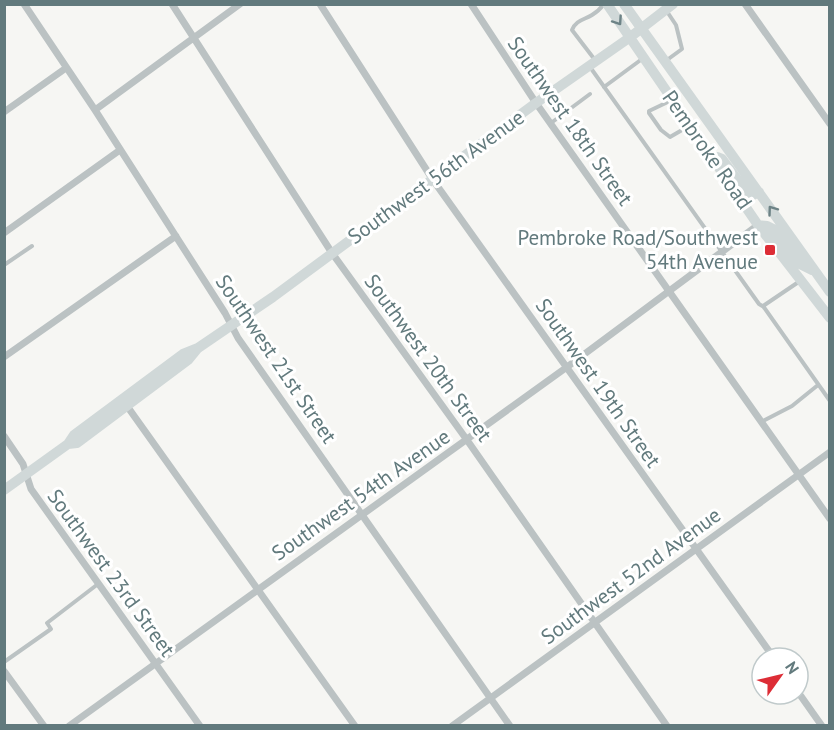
<svg xmlns="http://www.w3.org/2000/svg" width="834" height="730" font-family="'PT Sans',sans-serif">
<rect width="100%" height="100%" fill="#f6f6f3"/>
<g fill="none" stroke-linecap="round" stroke-linejoin="round">
<path stroke="#bbc2c3" stroke-width="4" d="M 666,10 L 676,25 L 682,49 L 667,60
M 595,60 L 572,30 C 576,20 584,20 592,15 C 597,12 601,8 604,4
M 590,67 L 759,304 L 764,307
M 604,87 L 642,59
M 672,100 L 649,111 L 649,113 L 661,130 L 670,137 L 689,126
M 551,123 L 590,94
M 4,265 L 32,246
M 800,281 L 763,306 L 830,401
M 761,422 L 792,406 L 818,385
M 4,662 L 51,629 L 47,623 L 98,584"/>
<path stroke="#bbc2c3" stroke-width="7" d="M 24,4 L 95,110 L 225,313 L 238,338 L 510,726
M 172,4 L 332,253 L 467,440 L 667,726
M 320,4 L 433,180 L 774,658
M 471,4 L 536,103 L 830,519
M 745,4 L 830,124
M 95,110 L 240,4
M 4,112 L 66,68
M 4,233 L 120,150
M 4,357 L 176,236
M 127,406 L 355,726
M 4,436 L 23,464 L 31,489 L 200,726
M 4,671 L 44,726
M 798,692 L 822,726
M 69,726 L 567,367 L 758,225
M 452,726 L 830,452"/>
<path stroke="#d0d8d8" stroke-width="10" d="M 607,4 L 758,225 L 830,318
M 624,4 L 830,292
M 717,157 L 722,159 L 748,194 L 753,195 L 759,192
M 758,225 L 767,226 L 773,229 L 800,264 L 812,270
M 68,444 L 77,443 L 188,360 L 197,349
M 4,490 L 68,444 L 74,435 L 183,354 L 198,348 L 273,297 L 536,103 L 629,38 L 673,4"/>
</g>
<defs><path id="oneway-chevron" d="M-2-3.5L2.5 0L-2 3.5" fill="none" stroke-width="1.6" stroke-linecap="round" stroke-linejoin="round" transform="scale(1.5)"/></defs>
<g stroke="#6d8386">
<use href="#oneway-chevron" transform="translate(618 21) rotate(56)"/>
<use href="#oneway-chevron" transform="translate(772 210) rotate(-126)"/>
</g>
<rect fill="#dd2d36" stroke="#fff" stroke-width="2" x="764" y="244" width="12" height="12" rx="3"/>
<g text-anchor="middle" stroke-width="6" stroke-linejoin="round" paint-order="stroke">
<g font-size="21" fill="#627a7d" stroke="#fff">
<text transform="translate(570 121) rotate(55)" y="7">Southwest 18th Street</text>
<text transform="translate(707 150) rotate(55)" y="7">Pembroke Road</text>
<text transform="translate(436 177) rotate(-36)" y="7">Southwest 56th Avenue</text>
<text transform="translate(428 358) rotate(54)" y="7">Southwest 20th Street</text>
<text transform="translate(276 359) rotate(56)" y="7">Southwest 21st Street</text>
<text transform="translate(598 383) rotate(55)" y="7">Southwest 19th Street</text>
<text transform="translate(361 495) rotate(-35)" y="7">Southwest 54th Avenue</text>
<text transform="translate(111 573) rotate(54)" y="7">Southwest 23rd Street</text>
<text transform="translate(631 576) rotate(-36)" y="7">Southwest 52nd Avenue</text>
</g>
<g font-size="21" fill="#627a7d" stroke="#fff" text-anchor="end">
<text x="758" y="245">Pembroke Road/Southwest<tspan x="758" dy="24">54th Avenue</tspan></text>
</g>
</g>
<rect width="834" height="730" fill="none" stroke="#627a7d" stroke-width="12"/>
<g transform="translate(780 676) rotate(56)"><circle r="28" fill="#ffffff" stroke="#c0cacb" stroke-width="1.5"/>
<path d="M0-4.5L10 22L0 15L-10 22Z" fill="#dd2d36"/>
<text y="-9" font-size="16" font-weight="bold" text-anchor="middle" fill="#627a7d">N</text>
</g>
</svg>
